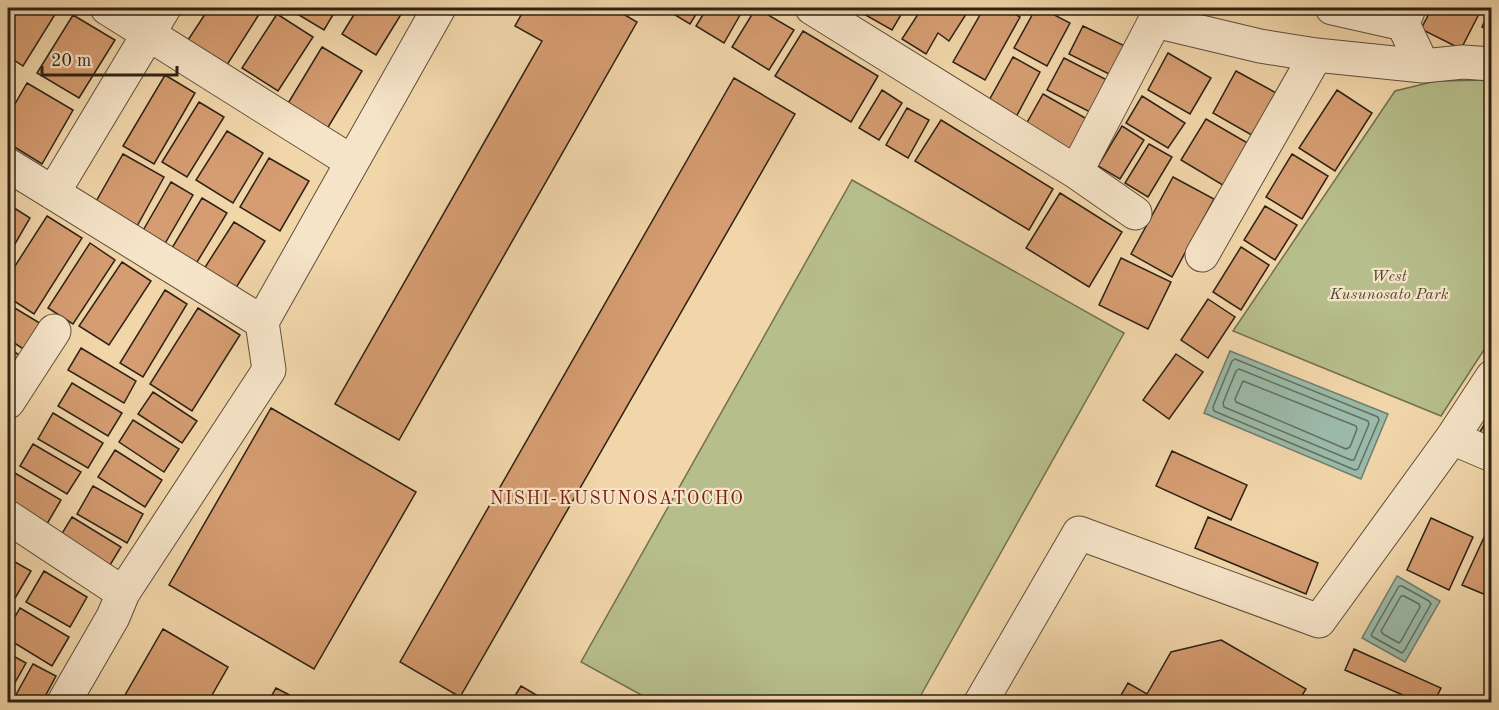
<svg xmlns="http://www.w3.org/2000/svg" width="1499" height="710" font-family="'Old Standard TT',serif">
<rect width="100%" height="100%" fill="#f1d6aa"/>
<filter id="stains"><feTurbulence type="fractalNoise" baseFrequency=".00333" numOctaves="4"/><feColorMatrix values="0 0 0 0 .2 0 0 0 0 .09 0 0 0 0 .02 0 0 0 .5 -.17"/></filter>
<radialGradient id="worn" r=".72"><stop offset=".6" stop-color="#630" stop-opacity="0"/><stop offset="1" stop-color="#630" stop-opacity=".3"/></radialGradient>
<path fill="#b6be8b" stroke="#727050" stroke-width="1.5" d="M 1491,80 L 1491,339 L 1441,416 L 1233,331 L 1395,91 L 1436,81 Z
M 852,180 L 1124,333 L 917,702 L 654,702 L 581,662 Z"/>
<path fill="#9bb9a8" stroke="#6f7d6d" stroke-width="1.5" d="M 1230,351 L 1388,414 L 1361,479 L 1204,413 Z
M 1397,576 L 1440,601 L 1405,662 L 1362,638 Z"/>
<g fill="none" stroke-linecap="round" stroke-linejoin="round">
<path stroke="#646e5e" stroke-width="1.5" d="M 1235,359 L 1378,417 L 1379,420 L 1358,469 L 1355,470 L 1214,411 L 1213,407 L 1232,361 Z
M 1239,369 L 1368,421 L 1369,424 L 1354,460 L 1351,460 L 1224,407 L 1223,403 L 1236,371 Z
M 1243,381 L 1356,426 L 1357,429 L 1350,447 L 1346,449 L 1236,402 L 1235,399 Z
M 1399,586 L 1402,586 L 1429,601 L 1431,604 L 1404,651 L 1402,653 L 1373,637 L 1371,635 Z
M 1401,596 L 1404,596 L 1419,604 L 1420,607 L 1401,641 L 1399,643 L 1383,634 L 1381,631 Z"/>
</g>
<path fill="#d59d71" stroke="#2d2215" stroke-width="1.5" d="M 14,8 L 59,8 L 23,66 L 8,56 L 8,18 Z
M 209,8 L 263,8 L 227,65 L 188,40 Z
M 290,8 L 337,8 L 324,30 L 289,9 Z
M 358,8 L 405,8 L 376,55 L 342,34 Z
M 525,8 L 613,8 L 637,22 L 399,440 L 335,404 L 542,41 L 515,26 Z
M 669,8 L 700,8 L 690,24 L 667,10 Z
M 707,8 L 744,8 L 724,43 L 696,26 Z
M 756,8 L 794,30 L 769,70 L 732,47 Z
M 865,8 L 905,8 L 892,30 L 862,13 Z
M 922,8 L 970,8 L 949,41 L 938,33 L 926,54 L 902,39 Z
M 984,8 L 1004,8 L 1020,17 L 985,80 L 953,62 Z
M 1036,8 L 1041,8 L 1070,23 L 1047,66 L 1014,48 Z
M 1432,8 L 1482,8 L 1461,49 L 1421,29 Z
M 1491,8 L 1492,8 L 1492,32 L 1482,27 Z
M 277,14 L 313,37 L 278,91 L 242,68 Z
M 73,15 L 115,40 L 79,98 L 37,73 Z
M 1083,26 L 1127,47 L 1113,76 L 1069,54 Z
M 803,31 L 878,76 L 851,122 L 775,76 Z
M 322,47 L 362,71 L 327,129 L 287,105 Z
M 1168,53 L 1211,78 L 1190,114 L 1148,90 Z
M 1013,57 L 1040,72 L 1015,119 L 987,104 Z
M 1064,58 L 1107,80 L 1090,112 L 1047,90 Z
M 1236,71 L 1278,94 L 1255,137 L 1213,113 Z
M 165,75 L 195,93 L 154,164 L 123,146 Z
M 734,78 L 795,114 L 460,697 L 400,662 Z
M 27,83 L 73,110 L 42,164 L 8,143 L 8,116 Z
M 882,90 L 902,103 L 879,140 L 859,128 Z
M 1337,90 L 1372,113 L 1335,171 L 1299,148 Z
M 1043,94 L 1087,119 L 1068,152 L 1024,128 Z
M 1142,96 L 1185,123 L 1168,148 L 1126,123 Z
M 199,102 L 224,117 L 187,177 L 162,162 Z
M 907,108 L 929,120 L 908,158 L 886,145 Z
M 1206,119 L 1251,145 L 1226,187 L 1181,160 Z
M 941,120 L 1053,189 L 1029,230 L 915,161 Z
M 1122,126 L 1144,140 L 1120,179 L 1098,166 Z
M 227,131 L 263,153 L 233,203 L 196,180 Z
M 1149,144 L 1172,157 L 1148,197 L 1125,183 Z
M 123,154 L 164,177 L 136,228 L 94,205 Z
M 1292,154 L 1328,176 L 1302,219 L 1266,197 Z
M 269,158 L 309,181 L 280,231 L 240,207 Z
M 1173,177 L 1214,199 L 1172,277 L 1131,254 Z
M 171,182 L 193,195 L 163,247 L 141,234 Z
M 1060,193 L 1122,232 L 1089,287 L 1026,248 Z
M 202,198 L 227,213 L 194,267 L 169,253 Z
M 8,204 L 30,218 L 8,256 Z
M 1265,206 L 1297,225 L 1275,260 L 1244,240 Z
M 47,216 L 82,238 L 34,314 L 8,297 L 8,277 Z
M 234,222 L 265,241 L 234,291 L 202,272 Z
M 90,243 L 115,260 L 73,324 L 48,308 Z
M 1241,247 L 1269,265 L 1241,310 L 1213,292 Z
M 1121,258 L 1171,282 L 1148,329 L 1099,305 Z
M 122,262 L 151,281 L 109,345 L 79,326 Z
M 165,290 L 187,304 L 143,377 L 120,363 Z
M 1208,299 L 1235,317 L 1208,358 L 1181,340 Z
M 8,304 L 43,325 L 28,352 L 8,339 Z
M 198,308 L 240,335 L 192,411 L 150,384 Z
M 8,348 L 21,356 L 8,379 Z
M 81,348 L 136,381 L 124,403 L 68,370 Z
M 1176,354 L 1203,372 L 1169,419 L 1143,400 Z
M 72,383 L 122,413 L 108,436 L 58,406 Z
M 153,392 L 197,421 L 182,443 L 138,414 Z
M 271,408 L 416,492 L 314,669 L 169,585 Z
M 1492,412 L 1492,442 L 1478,435 Z
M 53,413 L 103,443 L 88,468 L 38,439 Z
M 133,420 L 179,449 L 164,472 L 119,442 Z
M 33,444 L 81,472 L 67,494 L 20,466 Z
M 115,450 L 162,480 L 145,507 L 98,477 Z
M 1172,451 L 1247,485 L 1231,520 L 1156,486 Z
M 8,469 L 61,500 L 44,529 L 8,508 Z
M 93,486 L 143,514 L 127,543 L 77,514 Z
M 72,517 L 121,547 L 107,570 L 58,540 Z
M 1208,517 L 1318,563 L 1306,594 L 1195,548 Z
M 1431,518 L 1473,537 L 1449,590 L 1407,570 Z
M 1492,520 L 1492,582 L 1486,595 L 1462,585 Z
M 8,558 L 31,571 L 8,610 Z
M 44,571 L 87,597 L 70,627 L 26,602 Z
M 20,608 L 69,637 L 52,666 L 8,639 L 8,629 Z
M 163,629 L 228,667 L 208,702 L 121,702 Z
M 1221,640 L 1306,689 L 1298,702 L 1117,702 L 1128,683 L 1147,694 L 1171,652 Z
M 1354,649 L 1441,688 L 1434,702 L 1419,702 L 1345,670 Z
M 8,653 L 26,663 L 8,695 Z
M 33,664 L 56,676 L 42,702 L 12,702 Z
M 521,686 L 545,700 L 544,702 L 511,702 Z
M 276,688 L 303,702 L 268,702 Z"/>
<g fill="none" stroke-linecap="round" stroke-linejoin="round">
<g stroke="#5e4f3a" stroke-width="35">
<path id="minor" d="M 107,8 L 352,162
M 812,8 L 1076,172 L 1155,21 L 1260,46 L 1316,55 L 1423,66
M 1332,8 L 1403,24
M 1409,8 L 1403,24 L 1423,66 L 1463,62 L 1492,64
M 8,165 L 262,322
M 1076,172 L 1135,213
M 53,193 L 164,8
M 1202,255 L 1316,55
M 8,402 L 54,331
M 1452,438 L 1492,455
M 8,517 L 123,593
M 64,702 L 113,617 L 123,593 L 269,370 L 262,322 L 439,8
M 981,702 L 1079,533 L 1319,621 L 1452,438 L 1492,377"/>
</g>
<use href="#minor" stroke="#f6e4c8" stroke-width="33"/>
</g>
<g text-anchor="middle" stroke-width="4.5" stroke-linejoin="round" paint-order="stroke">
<g font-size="16" font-style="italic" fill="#4f4932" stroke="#f6e4c8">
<text x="1389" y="281">West<tspan x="1389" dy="18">Kusunosato Park</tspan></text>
</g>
<g font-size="18" letter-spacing="1.5" fill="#7a1f14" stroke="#f6e4c8">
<text x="617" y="504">NISHI-KUSUNOSATOCHO</text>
</g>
</g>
<rect width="1499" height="710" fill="none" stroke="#f1d6aa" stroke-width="30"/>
<rect x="9" y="9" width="1481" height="692" fill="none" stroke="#2d2215" stroke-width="3"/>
<rect x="15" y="15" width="1469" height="680" fill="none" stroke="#2d2215" stroke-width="1.5"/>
<path d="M42 66v9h135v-9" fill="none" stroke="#2d2215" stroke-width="3"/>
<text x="51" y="66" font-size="18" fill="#2d2215" stroke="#f6e4c8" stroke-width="4.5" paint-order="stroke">20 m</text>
<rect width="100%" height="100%" filter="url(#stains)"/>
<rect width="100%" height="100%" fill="url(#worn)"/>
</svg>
